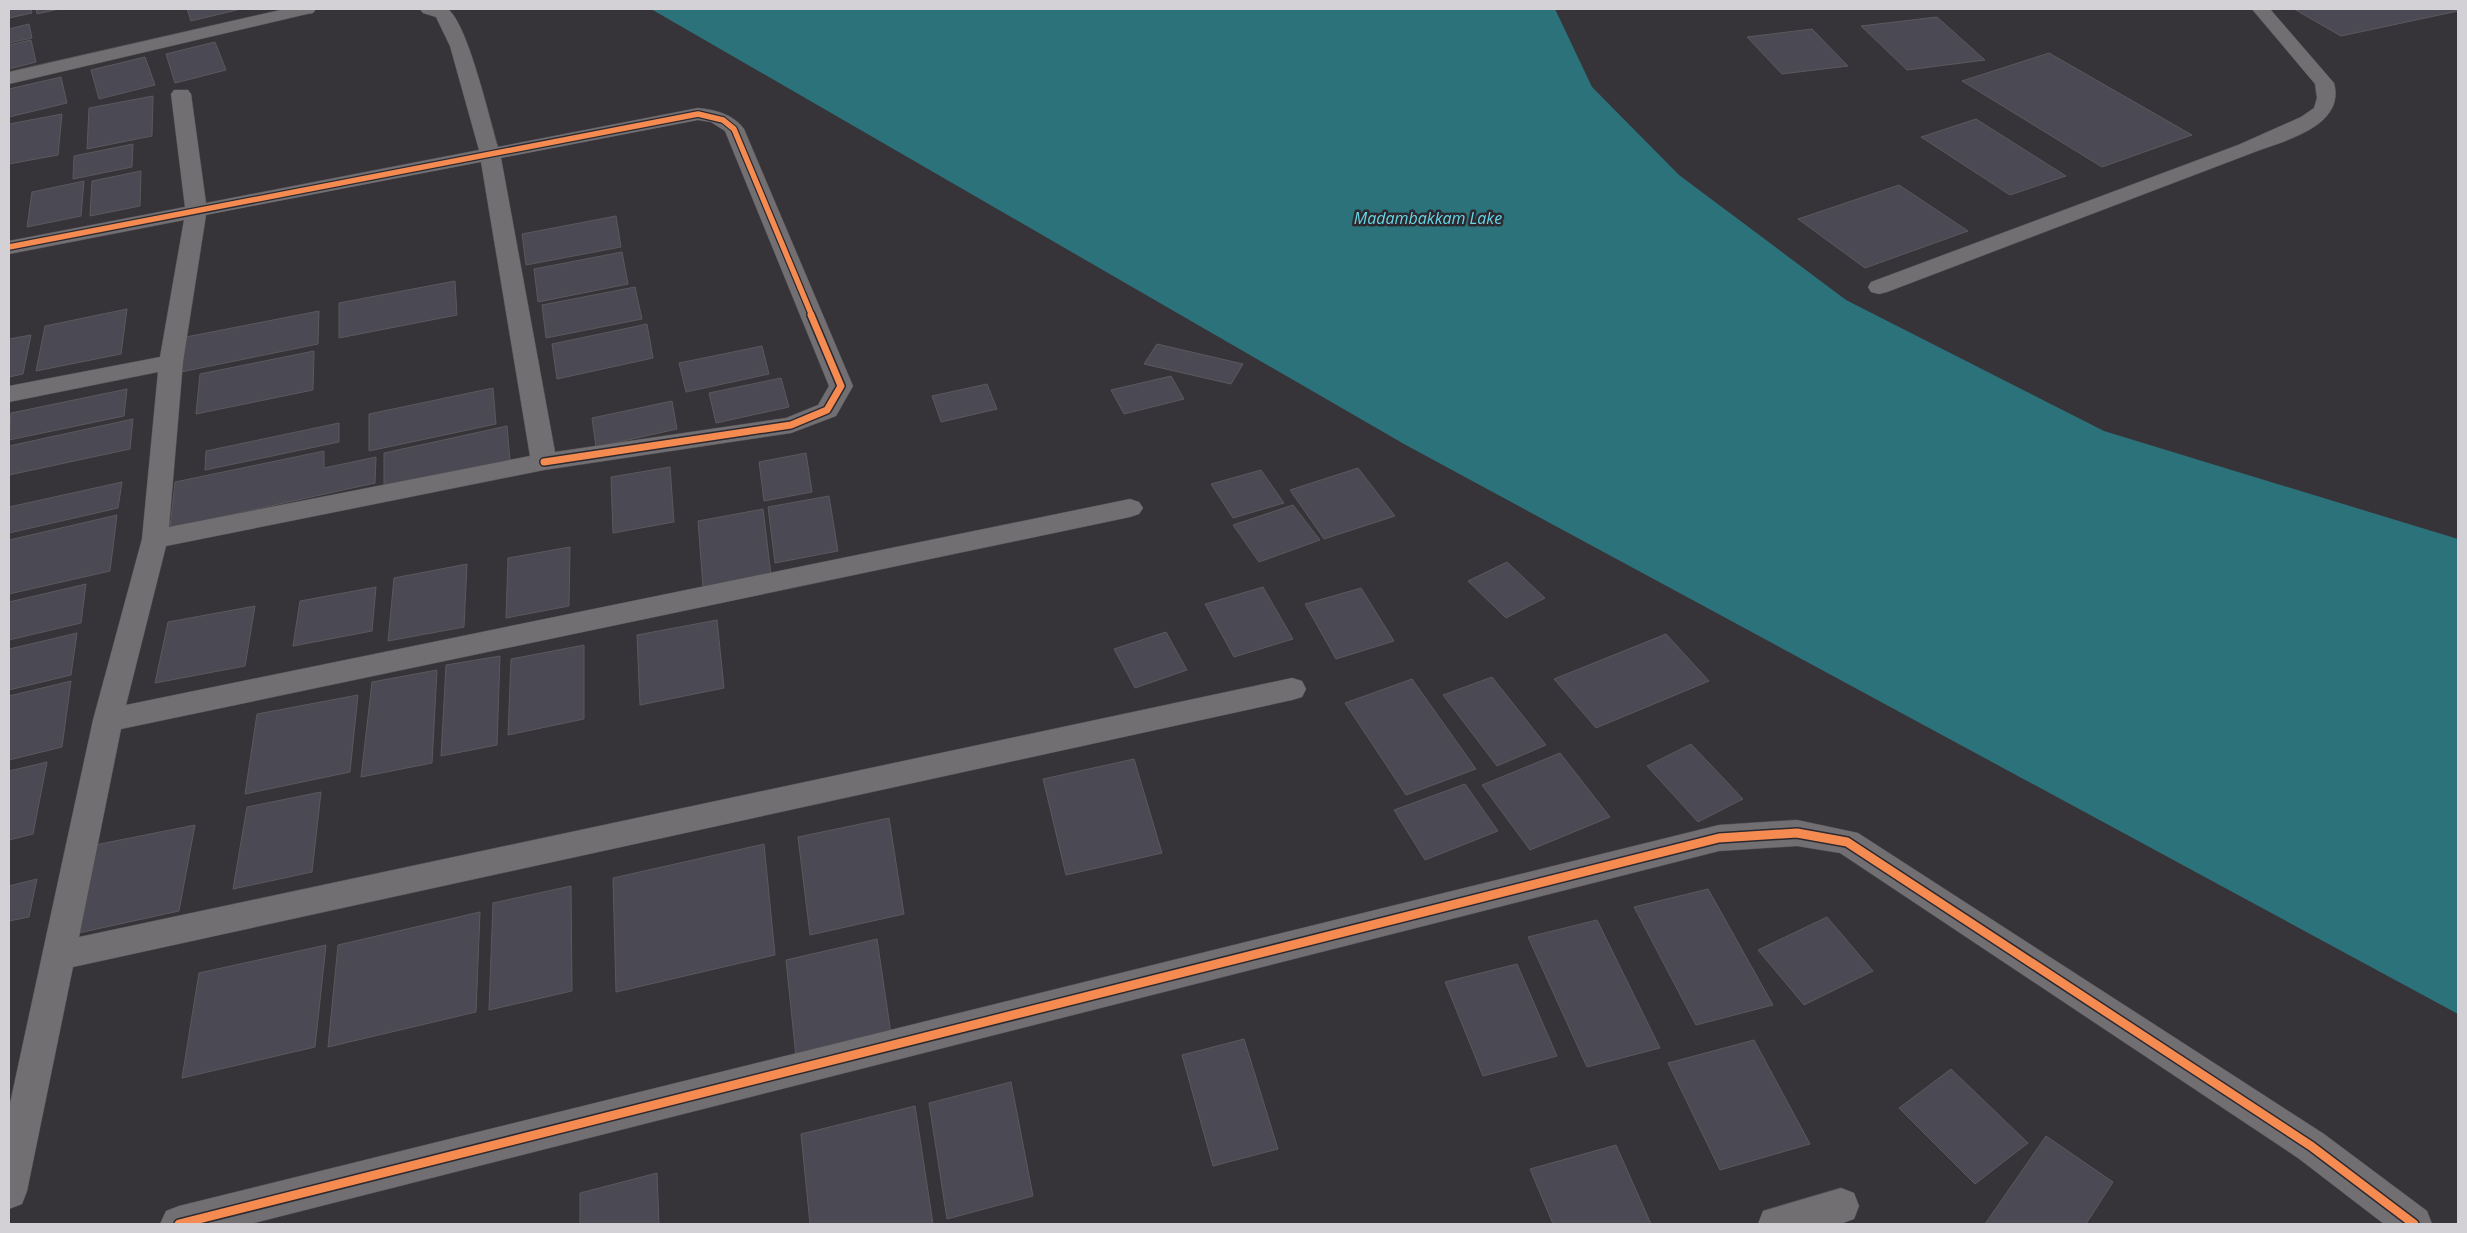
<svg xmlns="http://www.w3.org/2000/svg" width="2467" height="1233" font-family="'Open Sans',sans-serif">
<rect width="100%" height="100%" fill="#373439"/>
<path fill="#2c727b" d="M 651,9 L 1555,9 L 1592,87 L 1679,175 L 1846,300 L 2104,431 L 2458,539 L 2458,1014 L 1404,444 Z"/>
<path fill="#4b4954" stroke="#5b595d" d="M 9,9 L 31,9 L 32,13 L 9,18 Z
M 36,9 L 59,9 L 37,14 Z
M 187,9 L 237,9 L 237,10 L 191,21 Z
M 2294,9 L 2458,9 L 2458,11 L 2341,36 Z
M 1937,17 L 1985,60 L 1907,70 L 1861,26 Z
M 29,24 L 32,38 L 9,43 L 9,29 Z
M 1812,29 L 1848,66 L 1782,74 L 1747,37 Z
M 31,40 L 36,62 L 9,69 L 9,45 Z
M 215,42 L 226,70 L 175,83 L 166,54 Z
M 2049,53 L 2192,135 L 2102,167 L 1962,81 Z
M 145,57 L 155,85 L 99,99 L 91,70 Z
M 61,77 L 67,103 L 9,117 L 9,89 Z
M 153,96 L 152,136 L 87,149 L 89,108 Z
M 62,114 L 58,155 L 9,164 L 9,124 Z
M 1976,119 L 2066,176 L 2010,195 L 1921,137 Z
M 133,144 L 132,167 L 73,179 L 74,156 Z
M 141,171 L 140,206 L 90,216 L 92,181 Z
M 84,181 L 81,216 L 27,227 L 32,192 Z
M 1899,185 L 1968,231 L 1865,268 L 1798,219 Z
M 616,216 L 621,247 L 526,265 L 522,234 Z
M 622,252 L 628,284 L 538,302 L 534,269 Z
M 455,281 L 457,315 L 339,338 L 339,303 Z
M 635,287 L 642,319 L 546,338 L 542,305 Z
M 127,309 L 121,354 L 36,371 L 45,326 Z
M 319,311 L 318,344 L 181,372 L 186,337 Z
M 647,324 L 653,358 L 557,379 L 552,344 Z
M 31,335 L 23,374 L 9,377 L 9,339 Z
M 1157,344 L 1243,364 L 1231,384 L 1144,364 Z
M 762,346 L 769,374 L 686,392 L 679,363 Z
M 314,351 L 313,390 L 196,414 L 200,374 Z
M 1171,376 L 1184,399 L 1124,414 L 1111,390 Z
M 781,378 L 789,407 L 716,423 L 709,393 Z
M 987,384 L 997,409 L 941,422 L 932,396 Z
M 493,388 L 496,424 L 369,451 L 369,414 Z
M 127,389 L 124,416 L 9,440 L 11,413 Z
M 672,401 L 677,429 L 596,447 L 592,418 Z
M 133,419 L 130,449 L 9,475 L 9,446 Z
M 339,423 L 339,442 L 205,470 L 206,451 Z
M 507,426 L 510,460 L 384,487 L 384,453 Z
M 324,451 L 324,468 L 376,457 L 375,483 L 170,528 L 175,482 Z
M 806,453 L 812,492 L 764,501 L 759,462 Z
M 670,467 L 674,522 L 613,533 L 611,477 Z
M 1358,468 L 1395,516 L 1324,539 L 1290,490 Z
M 1261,470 L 1284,503 L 1233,518 L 1211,484 Z
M 122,482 L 118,508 L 9,533 L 9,507 Z
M 829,496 L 838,551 L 775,563 L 768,507 Z
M 1293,505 L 1320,540 L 1259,562 L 1233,525 Z
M 763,509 L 771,575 L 703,587 L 698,521 Z
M 117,515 L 110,571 L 9,594 L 9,540 Z
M 570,547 L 569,606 L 506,618 L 508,558 Z
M 1507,562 L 1545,598 L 1506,618 L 1468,581 Z
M 467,564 L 464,627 L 388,641 L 394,578 Z
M 86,584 L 81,623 L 9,640 L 9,602 Z
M 376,587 L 372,631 L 293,646 L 300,601 Z
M 1263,587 L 1293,639 L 1234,657 L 1205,604 Z
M 1361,588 L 1394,641 L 1336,659 L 1305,604 Z
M 255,606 L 245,666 L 155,683 L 168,622 Z
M 717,620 L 724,688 L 640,705 L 637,635 Z
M 1166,632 L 1187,670 L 1135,688 L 1114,649 Z
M 77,633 L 71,675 L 9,690 L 9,649 Z
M 1666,634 L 1709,681 L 1596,728 L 1554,679 Z
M 584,645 L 584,719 L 508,735 L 511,659 Z
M 500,656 L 497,745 L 441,756 L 446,665 Z
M 437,670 L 432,763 L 361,777 L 372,682 Z
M 1492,677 L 1546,745 L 1497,766 L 1443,695 Z
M 1412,679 L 1476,769 L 1406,795 L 1345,703 Z
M 71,681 L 62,747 L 9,760 L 9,696 Z
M 358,695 L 350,772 L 245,794 L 257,714 Z
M 1691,744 L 1743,799 L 1698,822 L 1647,766 Z
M 1560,753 L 1610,817 L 1530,850 L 1482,785 Z
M 1134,759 L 1162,853 L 1066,875 L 1043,779 Z
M 47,762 L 33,834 L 9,840 L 9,771 Z
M 1465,784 L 1498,831 L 1425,860 L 1394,810 Z
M 321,792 L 312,872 L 233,889 L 247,807 Z
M 889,818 L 904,914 L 810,935 L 798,837 Z
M 195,825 L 179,911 L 74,934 L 95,845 Z
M 764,844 L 775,955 L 616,992 L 613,878 Z
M 37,879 L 29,917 L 9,921 L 9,886 Z
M 571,886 L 572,991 L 489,1010 L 493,903 Z
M 1708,889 L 1773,1005 L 1696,1025 L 1634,907 Z
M 480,912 L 476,1012 L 328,1047 L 338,945 Z
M 1827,917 L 1873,971 L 1804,1005 L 1758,950 Z
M 1597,920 L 1660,1048 L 1587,1067 L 1528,937 Z
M 877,939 L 891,1034 L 796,1057 L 786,960 Z
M 326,945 L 315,1047 L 182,1078 L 199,973 Z
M 1517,964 L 1557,1056 L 1483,1076 L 1445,982 Z
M 1244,1039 L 1278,1149 L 1213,1166 L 1182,1055 Z
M 1754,1040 L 1810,1144 L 1720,1170 L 1668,1063 Z
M 1951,1069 L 2028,1143 L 1975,1184 L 1899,1108 Z
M 1011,1082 L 1033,1196 L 947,1219 L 929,1103 Z
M 915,1106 L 933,1224 L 810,1224 L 801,1134 Z
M 2046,1136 L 2113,1182 L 2086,1224 L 1985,1224 Z
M 1616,1145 L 1651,1224 L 1553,1224 L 1530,1169 Z
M 657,1173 L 659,1224 L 580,1224 L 580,1193 Z"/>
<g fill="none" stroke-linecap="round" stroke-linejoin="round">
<g stroke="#525054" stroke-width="1">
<path id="minor" d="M 285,9 L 316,9 L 313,13 L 307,14 L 9,84 L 9,72 Z
M 420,9 C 427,9 445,6 450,11 C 469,30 489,117 498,147 L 698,108 C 716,110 733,114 744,129 L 853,386 L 836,416 L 791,433 L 544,470 L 166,546 L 126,705 L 1130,499 L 1139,502 L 1143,508 L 1139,514 L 1130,517 L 121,729 L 79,937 L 1292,678 L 1302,681 L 1306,689 L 1302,697 L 1292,700 L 73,967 L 27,1191 L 22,1204 L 9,1209 L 9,1108 L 93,720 L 142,539 L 158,372 L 9,402 L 9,386 L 160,357 L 184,220 L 9,254 L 9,241 L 185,207 L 171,94 L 174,90 L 188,90 L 191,94 L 206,203 L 479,150 L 450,46 L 436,17 L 423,13 ZM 698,120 L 711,122 L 725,131 L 829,386 L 818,405 L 786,418 L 555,452 L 501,158 ZM 481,162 L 530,456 L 169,527 L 183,362 L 206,215 Z
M 2252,9 L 2270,9 L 2334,83 C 2346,127 2283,141 2252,153 L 1887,292 L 1879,294 L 1871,292 L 1868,287 L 1871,282 L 2238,145 L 2301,117 L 2314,108 L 2317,98 L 2315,84 Z
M 1797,820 L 1858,833 L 2324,1134 L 2427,1211 L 2432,1224 L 2384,1224 L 2298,1158 L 1840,853 L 1797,846 L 1719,851 L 250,1224 L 160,1224 L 166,1211 L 179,1206 L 1719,825 Z
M 1841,1188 L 1854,1193 L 1859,1206 L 1854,1219 L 1840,1224 L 1758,1224 L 1763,1211 Z"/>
</g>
<use href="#minor" fill="#716f72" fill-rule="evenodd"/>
<g stroke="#2d2930" stroke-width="8">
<path id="cycleway-far2" d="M 9,247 L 698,114 L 723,120 L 734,129 L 812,316"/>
</g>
<g stroke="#2d2930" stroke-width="10">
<path id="cycleway-far1" d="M 544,462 L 791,425 L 827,410 L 841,386 L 811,315"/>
</g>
<g stroke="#2d2930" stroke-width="12">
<path id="cycleway" d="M 179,1224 L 1719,838 L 1797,833 L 1847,842 L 2311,1146 L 2414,1224"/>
</g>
<use href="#cycleway-far2" stroke="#f68b52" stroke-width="5.5"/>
<use href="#cycleway-far1" stroke="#f68b52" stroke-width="7"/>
<use href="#cycleway" stroke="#f68b52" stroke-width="9"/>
</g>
<g text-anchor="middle" stroke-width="5" stroke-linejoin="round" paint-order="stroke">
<g font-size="16" font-style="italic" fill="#65d7e6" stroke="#2d2930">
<text x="1428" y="224">Madambakkam Lake</text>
</g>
</g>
<rect width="2467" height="1233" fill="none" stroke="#d4d1d6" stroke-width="20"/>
</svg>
